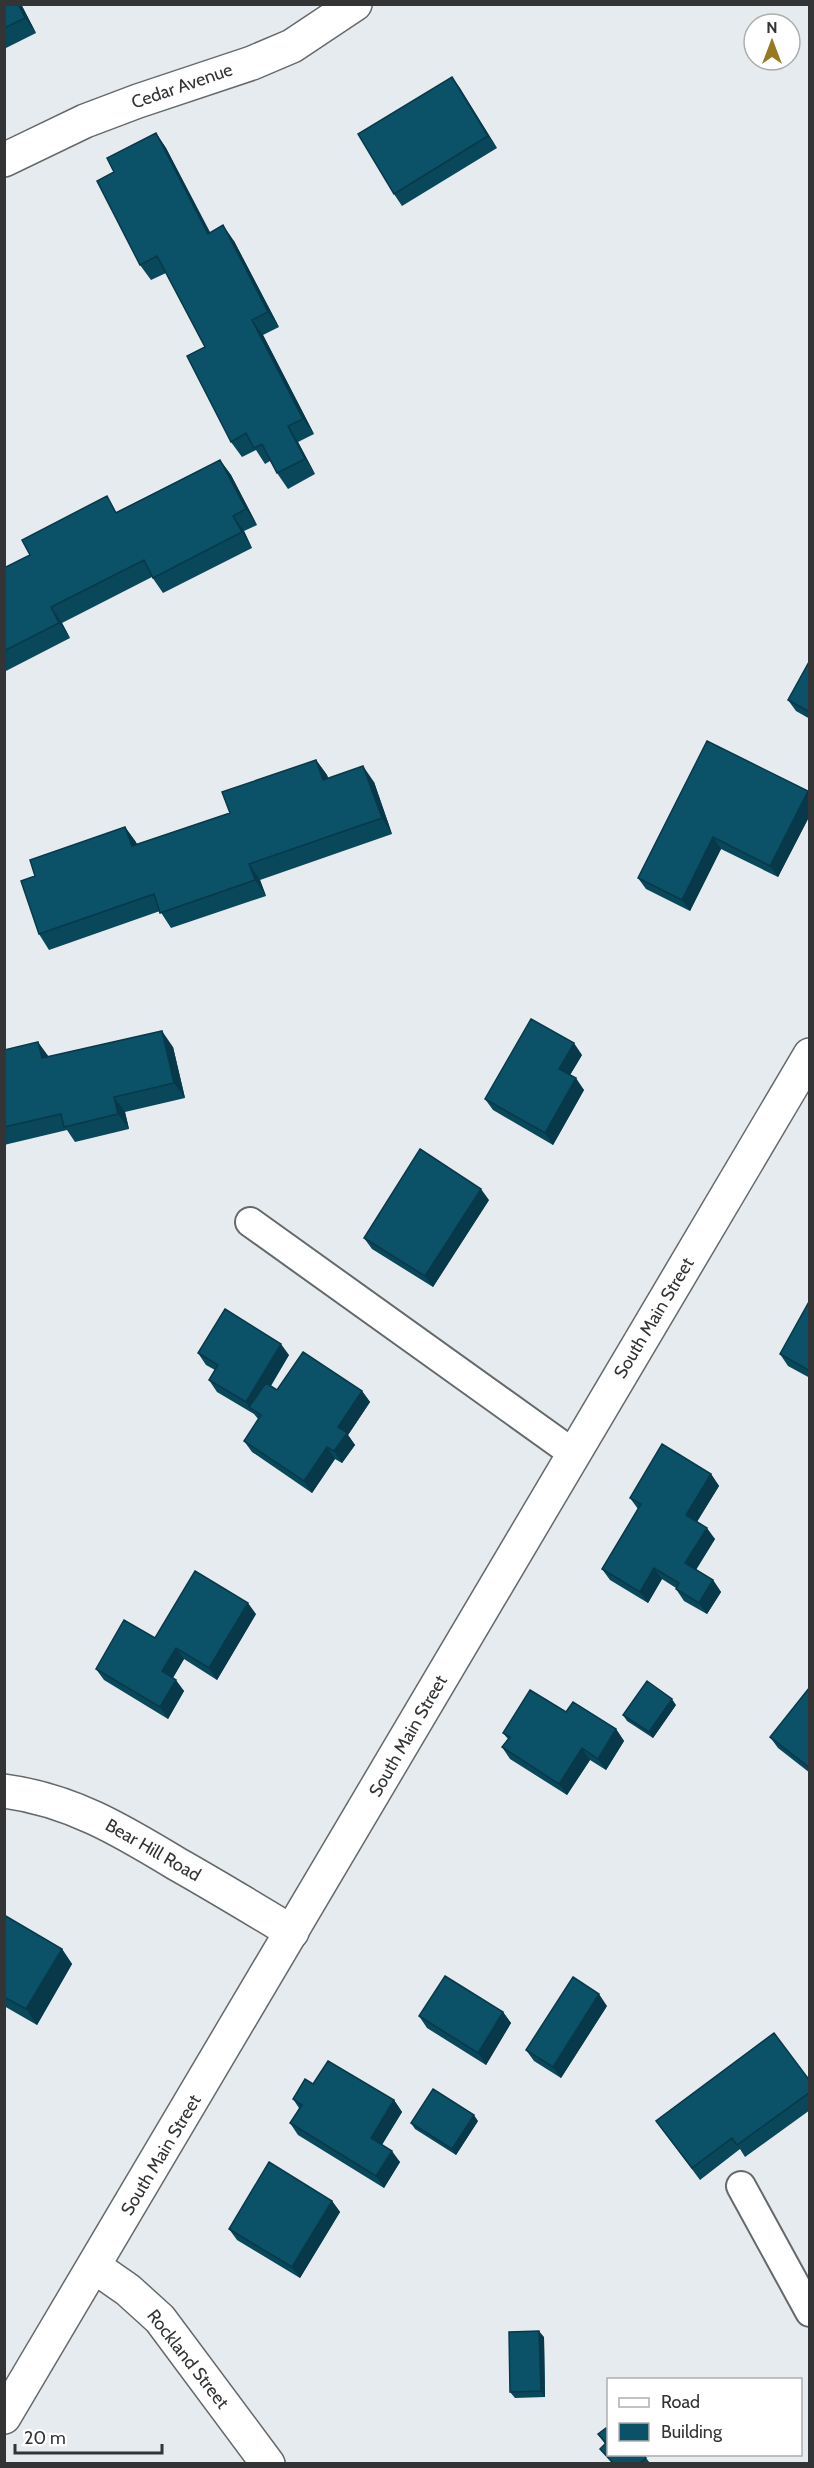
<svg xmlns="http://www.w3.org/2000/svg" width="814" height="2468" font-family="Cabin,sans-serif">
<rect width="100%" height="100%" fill="#e5ebee"/>
<g fill="none" stroke-linecap="round" stroke-linejoin="round">
<g stroke="#646a6c" stroke-width="32">
<path id="lane" d="M 250,1222 L 574,1454
M 741,2186 L 810,2312"/>
</g>
<g stroke="#646a6c" stroke-width="36">
<path id="street" d="M 4,160 L 85,121 L 138,101 L 252,63 L 292,46 L 355,4
M 4,1791 C 71,1800 121,1830 177,1864 C 216,1886 254,1909 292,1932"/>
</g>
<g stroke="#646a6c" stroke-width="36">
<path id="secondary" d="M 95,2267 L 128,2290 L 160,2319 L 268,2464"/>
</g>
<g stroke="#646a6c" stroke-width="36">
<path id="primary" d="M 4,2417 L 810,1055"/>
</g>
<use href="#lane" stroke="#fff" stroke-width="28"/>
<use href="#street" stroke="#fff" stroke-width="33"/>
<use href="#secondary" stroke="#fff" stroke-width="33"/>
<use href="#primary" stroke="#fff" stroke-width="33"/>
</g>
<path fill="#09475a" d="M 4,4 L 21,4 L 36,33 L 4,49 Z
M 452,77 L 497,148 L 402,206 L 394,194 Z
M 156,133 L 166,148 L 210,232 L 234,241 L 279,327 L 263,335 L 314,434 L 298,442 L 315,474 L 288,489 L 277,473 L 270,461 L 265,464 L 256,450 L 242,457 L 231,442 L 205,347 L 166,273 L 151,280 L 140,265 L 114,172 Z
M 220,460 L 231,475 L 257,525 L 244,531 L 252,548 L 163,593 L 152,577 L 62,623 L 70,638 L 4,672 L 4,568 Z
M 810,660 L 810,719 L 796,711 L 788,700 Z
M 707,741 L 808,791 L 810,794 L 810,815 L 778,877 L 721,849 L 690,911 L 646,889 L 638,878 Z
M 316,760 L 327,775 L 328,778 L 374,782 L 392,834 L 260,880 L 266,896 L 171,928 L 160,911 L 49,950 L 39,934 L 35,876 L 125,827 L 137,844 L 230,813 Z
M 173,1047 L 185,1098 L 125,1112 L 129,1129 L 75,1142 L 67,1130 L 4,1145 L 4,1050 L 48,1057 Z
M 582,1055 L 570,1075 L 584,1090 L 553,1145 L 493,1110 L 485,1099 Z
M 489,1200 L 433,1287 L 372,1249 L 364,1238 Z
M 810,1300 L 810,1378 L 788,1366 L 780,1354 Z
M 198,1353 L 289,1355 L 271,1386 L 277,1390 L 362,1391 L 370,1402 L 348,1435 L 355,1445 L 342,1463 L 335,1459 L 312,1493 L 252,1452 L 244,1441 L 259,1420 L 254,1414 L 217,1392 L 209,1380 L 215,1370 L 206,1365 Z
M 711,1474 L 719,1486 L 697,1522 L 715,1539 L 696,1570 L 713,1580 L 721,1592 L 707,1614 L 684,1601 L 676,1589 L 676,1588 L 662,1579 L 648,1603 L 610,1580 L 602,1569 L 638,1509 L 630,1498 Z
M 256,1614 L 217,1680 L 184,1659 L 173,1678 L 184,1691 L 168,1719 L 104,1680 L 96,1669 L 155,1638 Z
M 810,1687 L 810,1773 L 778,1748 L 770,1737 Z
M 676,1705 L 653,1738 L 627,1721 L 623,1715 Z
M 616,1729 L 624,1741 L 606,1770 L 590,1760 L 567,1795 L 510,1759 L 502,1747 L 508,1739 L 503,1733 Z
M 4,1915 L 62,1949 L 72,1964 L 37,2025 L 4,2006 Z
M 607,2006 L 561,2078 L 534,2061 L 526,2050 Z
M 503,2012 L 511,2023 L 486,2065 L 427,2028 L 419,2016 Z
M 810,2081 L 810,2110 L 745,2157 L 740,2149 L 700,2180 L 656,2121 Z
M 313,2084 L 394,2100 L 402,2112 L 382,2145 L 400,2162 L 384,2188 L 298,2135 L 290,2123 L 299,2108 L 293,2099 Z
M 478,2121 L 456,2155 L 415,2129 L 411,2123 Z
M 332,2201 L 340,2212 L 300,2278 L 237,2240 L 229,2229 Z
M 544,2337 L 545,2397 L 515,2398 L 510,2392 Z
M 606,2428 L 609,2454 L 646,2458 L 650,2463 L 612,2463 L 600,2449 L 605,2444 L 598,2434 Z"/>
<path fill="#08394a" d="M 18,4 L 21,4 L 36,33 L 25,18 Z
M 452,77 L 460,88 L 497,148 L 488,136 Z
M 156,133 L 166,148 L 218,249 L 208,234 Z
M 223,225 L 234,241 L 279,327 L 268,312 Z
M 252,320 L 263,335 L 314,434 L 303,419 Z
M 288,426 L 298,442 L 315,474 L 305,459 Z
M 220,460 L 231,475 L 257,525 L 246,509 Z
M 233,516 L 244,531 L 252,548 L 242,532 Z
M 51,607 L 62,623 L 70,638 L 59,623 Z
M 316,760 L 327,775 L 334,796 L 323,780 Z
M 363,766 L 374,782 L 392,834 L 382,818 Z
M 808,791 L 810,794 L 810,815 L 778,877 L 770,866 Z
M 125,827 L 136,842 L 143,862 L 132,846 Z
M 713,837 L 721,849 L 690,911 L 682,900 Z
M 249,864 L 260,880 L 266,896 L 255,880 Z
M 162,1031 L 173,1047 L 185,1098 L 174,1083 Z
M 38,1042 L 49,1057 L 42,1058 Z
M 574,1043 L 582,1055 L 567,1080 L 559,1069 Z
M 576,1078 L 584,1090 L 553,1145 L 545,1133 Z
M 114,1097 L 125,1112 L 129,1129 L 118,1114 Z
M 481,1189 L 489,1200 L 433,1287 L 425,1276 Z
M 281,1344 L 289,1355 L 255,1411 L 249,1407 L 254,1414 L 246,1402 Z
M 362,1391 L 370,1402 L 348,1435 L 355,1445 L 342,1463 L 334,1451 L 338,1427 Z
M 327,1447 L 335,1459 L 312,1493 L 304,1481 Z
M 711,1474 L 719,1486 L 694,1526 L 686,1515 Z
M 707,1528 L 715,1539 L 693,1574 L 685,1563 Z
M 654,1568 L 662,1579 L 648,1603 L 640,1592 Z
M 713,1580 L 721,1592 L 707,1614 L 699,1603 Z
M 248,1603 L 256,1614 L 217,1680 L 209,1668 Z
M 176,1648 L 184,1659 L 170,1682 L 162,1671 Z
M 176,1680 L 184,1691 L 168,1719 L 160,1707 Z
M 672,1699 L 676,1705 L 653,1738 L 649,1732 Z
M 616,1729 L 624,1741 L 606,1770 L 598,1759 Z
M 582,1748 L 590,1760 L 567,1795 L 559,1784 Z
M 62,1949 L 72,1964 L 37,2025 L 26,2009 Z
M 599,1994 L 607,2006 L 561,2078 L 553,2067 Z
M 503,2012 L 511,2023 L 486,2065 L 478,2053 Z
M 394,2100 L 402,2112 L 379,2149 L 371,2138 Z
M 474,2115 L 478,2121 L 456,2155 L 452,2149 Z
M 392,2151 L 400,2162 L 384,2188 L 376,2176 Z
M 332,2201 L 340,2212 L 300,2278 L 292,2267 Z
M 539,2331 L 544,2337 L 545,2397 L 541,2391 Z"/>
<path fill="#0b5269" stroke="#08394a" stroke-width="1.5" d="M 4,4 L 18,4 L 25,18 L 4,28 Z
M 452,77 L 488,136 L 394,194 L 358,134 Z
M 156,133 L 208,234 L 223,225 L 268,312 L 252,320 L 303,419 L 288,426 L 305,459 L 277,473 L 262,444 L 254,448 L 246,433 L 231,442 L 187,356 L 205,347 L 157,256 L 140,265 L 97,181 L 114,172 L 107,158 Z
M 220,460 L 246,509 L 233,516 L 242,532 L 153,578 L 144,560 L 51,607 L 59,623 L 4,651 L 4,568 L 30,555 L 22,540 L 107,496 L 116,513 Z
M 810,660 L 810,712 L 788,700 Z
M 707,741 L 808,791 L 770,866 L 713,837 L 682,900 L 638,878 Z
M 316,760 L 323,780 L 363,766 L 382,818 L 249,864 L 255,880 L 160,913 L 154,894 L 39,934 L 21,881 L 35,876 L 30,860 L 125,827 L 132,846 L 230,813 L 222,792 Z
M 531,1019 L 574,1043 L 559,1069 L 576,1078 L 545,1133 L 485,1099 Z
M 162,1031 L 174,1083 L 114,1097 L 118,1114 L 64,1127 L 61,1114 L 4,1127 L 4,1050 L 38,1042 L 42,1058 Z
M 420,1149 L 481,1189 L 425,1276 L 364,1238 Z
M 810,1300 L 810,1371 L 780,1354 Z
M 225,1309 L 281,1344 L 246,1402 L 209,1380 L 218,1365 L 198,1353 Z
M 303,1352 L 362,1391 L 338,1427 L 347,1433 L 334,1451 L 327,1447 L 304,1481 L 244,1441 L 261,1415 L 249,1407 L 266,1383 L 277,1390 Z
M 662,1444 L 711,1474 L 686,1515 L 707,1528 L 685,1563 L 713,1580 L 699,1603 L 676,1589 L 679,1583 L 654,1568 L 640,1592 L 602,1569 L 641,1504 L 630,1498 Z
M 195,1571 L 248,1603 L 209,1668 L 176,1648 L 162,1671 L 176,1680 L 160,1707 L 96,1669 L 124,1620 L 155,1638 Z
M 647,1681 L 672,1699 L 649,1732 L 623,1715 Z
M 810,1687 L 810,1768 L 770,1737 Z
M 530,1690 L 566,1712 L 573,1702 L 616,1729 L 598,1759 L 582,1748 L 559,1784 L 502,1747 L 510,1737 L 503,1733 Z
M 4,1915 L 62,1949 L 26,2009 L 4,1997 Z
M 445,1976 L 503,2012 L 478,2053 L 419,2016 Z
M 573,1977 L 599,1994 L 553,2067 L 526,2050 Z
M 774,2033 L 810,2081 L 810,2092 L 737,2145 L 732,2138 L 692,2168 L 656,2121 Z
M 328,2061 L 394,2100 L 371,2138 L 392,2151 L 376,2176 L 290,2123 L 302,2105 L 293,2099 L 305,2079 L 313,2084 Z
M 433,2089 L 474,2115 L 452,2149 L 411,2123 Z
M 269,2162 L 332,2201 L 292,2267 L 229,2229 Z
M 539,2331 L 541,2391 L 510,2392 L 509,2332 Z
M 606,2428 L 609,2431 L 609,2454 L 643,2454 L 646,2458 L 640,2463 L 613,2463 L 600,2449 L 606,2443 L 598,2434 Z"/>
<g text-anchor="middle" stroke-width="6" stroke-linejoin="round" paint-order="stroke">
<g font-size="18" fill="#323435" stroke="#fff">
<text transform="translate(182 86) rotate(-19)" y="6">Cedar Avenue</text>
<text transform="translate(654 1318) rotate(-59)" y="6">South Main Street</text>
<text transform="translate(408 1736) rotate(-60)" y="6">South Main Street</text>
<text transform="translate(153 1850) rotate(30)" y="6">Bear Hill Road</text>
<text transform="translate(161 2155) rotate(-59)" y="6">South Main Street</text>
<text transform="translate(188 2359) rotate(52)" y="6">Rockland Street</text>
</g>
</g>
<rect width="814" height="2468" fill="none" stroke="#323435" stroke-width="12"/>
<rect x="607" y="2378" width="195" height="78" fill="#ffffff" stroke="#adaeae" stroke-width="1.5"/>
<rect x="619" y="2398" width="30" height="9" fill="#ffffff" stroke="#adaeae" stroke-width="1.5"/>
<text x="661" y="2408" font-size="18" fill="#323435">Road</text>
<rect x="619" y="2423" width="30" height="18" fill="#0b5269" stroke="#adaeae" stroke-width="1.5"/>
<text x="661" y="2438" font-size="18" fill="#323435">Building</text>
<g transform="translate(772 42)"><circle r="28" fill="#ffffff" stroke="#adaeae" stroke-width="1.5"/>
<path d="M0-4.5L10 22L0 15L-10 22Z" fill="#967921"/>
<text y="-9" font-size="16" font-weight="bold" text-anchor="middle" fill="#323435">N</text>
</g>
<path d="M15 2444v9h147v-9" fill="none" stroke="#323435" stroke-width="3"/>
<text x="24" y="2444" font-size="18" fill="#323435" stroke="#ffffff" stroke-width="4.5" paint-order="stroke">20 m</text>
</svg>
